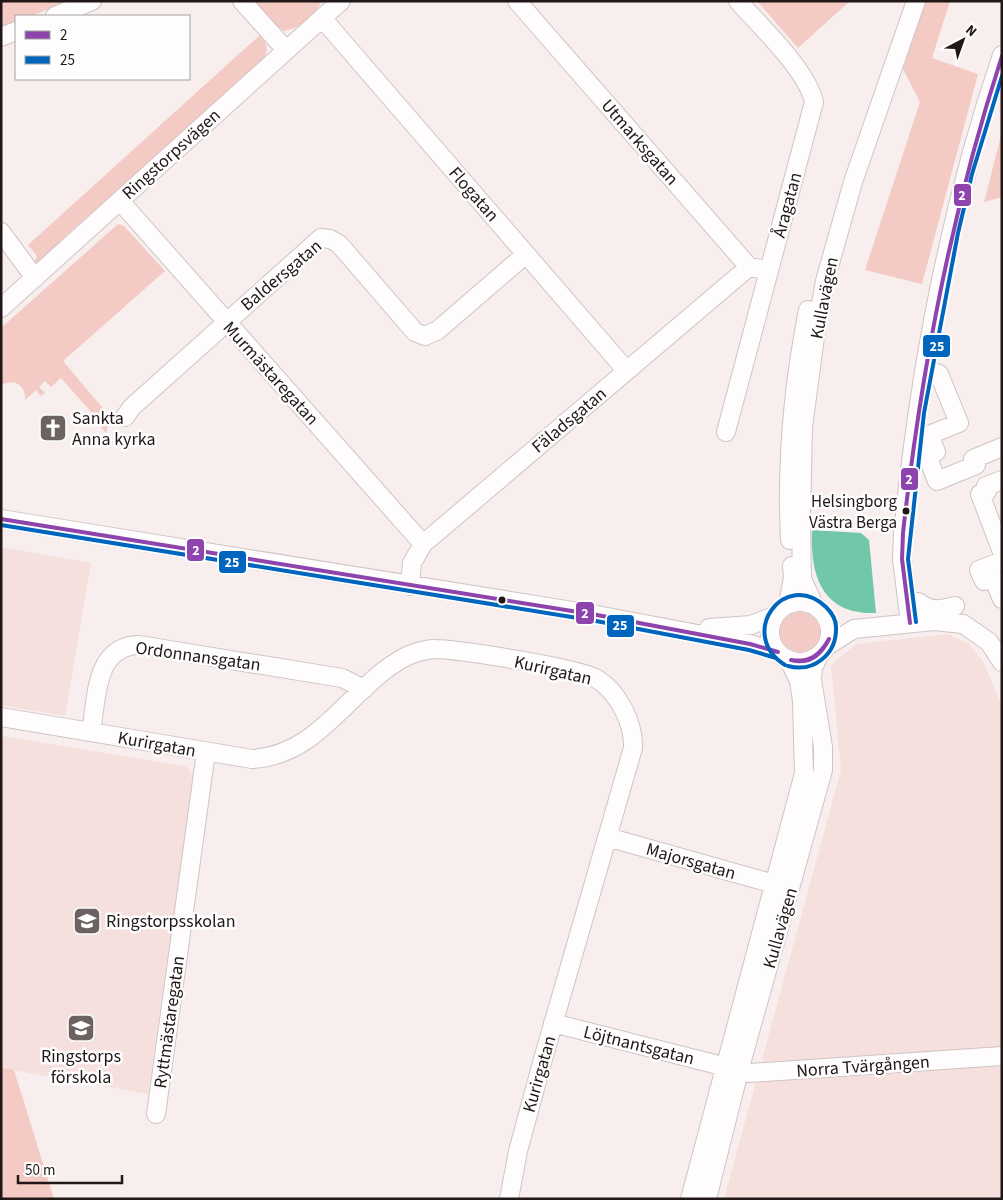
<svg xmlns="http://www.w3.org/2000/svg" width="1003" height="1200" font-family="'Source Sans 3',sans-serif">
<rect width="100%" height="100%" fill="#f8eeee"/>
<path fill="#f5e0de" d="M 1,547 L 91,563 L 65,716 L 1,705 Z
M 948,634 L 969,644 L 984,663 L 1002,707 L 1002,1199 L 724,1199 L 841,770 L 831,665 L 856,644 Z
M 1,736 L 185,766 L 194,775 L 148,1094 L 1,1068 Z"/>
<path fill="#f4cac5" d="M 1,1 L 69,1 L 31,16 L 16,16 L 16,22 L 1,28 Z
M 254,1 L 322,1 C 313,17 301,28 284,31 L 274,24 Z
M 757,1 L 850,1 L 798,48 Z
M 925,1 L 950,1 L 932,58 L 978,74 L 922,284 L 865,270 L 920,102 L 903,69 Z
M 260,35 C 271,48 268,54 257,66 L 62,239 C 54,248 47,262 34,263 L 37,256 L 28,245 Z
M 1002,132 L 1002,197 L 984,202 Z
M 118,224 L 124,226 L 165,271 L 63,361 L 107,413 L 108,426 L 106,433 L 90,415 L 92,413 L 61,378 L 51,387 L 45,381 L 39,387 L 45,393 L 41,396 L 36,390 L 25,400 C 26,385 14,378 1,385 L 1,328 Z
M780 632a20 20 0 1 1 40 0a20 20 0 1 1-40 0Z
M 1,1068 L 14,1070 L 54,1199 L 1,1199 Z"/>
<path fill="#70c7aa" d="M 812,530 L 861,533 L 869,540 L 876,613 C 822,615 810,576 812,530 Z"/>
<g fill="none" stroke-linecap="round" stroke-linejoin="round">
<g stroke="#cec4c4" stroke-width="20">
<path id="minor" d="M 242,1 L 286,50
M 517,1 L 749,267 L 761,269
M 55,16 L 92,1
M 322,18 L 626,370
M 1,37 L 16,31
M 120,201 L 423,544
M 1,232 L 35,278
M 1,308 L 341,1
M 934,372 L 939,374 L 959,423 L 929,435 L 936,452 L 927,456 L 937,481 L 976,465 L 973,459 L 1002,447
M 125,417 L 132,407 L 321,238 L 330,239 L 339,244 L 415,332 L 425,336 L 438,330 L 526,254
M 726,432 L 814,102 C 807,70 760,26 738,1
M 1002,480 L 986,486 L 987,491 L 980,494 L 1002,552
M 1,519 L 597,615 L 750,644 L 778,652
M 790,540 C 786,462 793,386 808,310
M 1002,561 L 979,570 L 984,581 L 993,578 L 1002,599
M 410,586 L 412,563 L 423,544 L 749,267
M 918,602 C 932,612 940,610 955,606
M770 632a30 30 0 1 1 60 0a30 30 0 1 1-60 0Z
M 788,604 L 793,578 L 792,566
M 814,605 L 802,579 L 801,521 L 803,427 L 815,337 L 825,281 L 853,182 L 916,1
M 910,623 L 902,559 L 903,533 C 919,371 949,210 1002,55
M 709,628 L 751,625 L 774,616
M 827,646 L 854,629 L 934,621 L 963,624 L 989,642 L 1002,662
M 1,717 L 252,759 C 322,755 350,685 407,656 C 416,652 424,650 433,649 C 457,649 579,668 597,679 C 618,692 634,723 633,748 L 543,1059 L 518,1151 L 509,1199
M 91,732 C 97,699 94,646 139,645 L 342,678 L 364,689
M 607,837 L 774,884
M 553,1023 L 750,1073 L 1002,1056
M 156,1114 L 206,752
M 690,1199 L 804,773 L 802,701 L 799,681 L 789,660
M 707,1199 L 739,1071 L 823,770 L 823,747 L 812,680 L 813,668 L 819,655"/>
</g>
<use href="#minor" stroke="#fefcfc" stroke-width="18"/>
<g stroke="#fdfdfd" stroke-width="8">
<path id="bus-1" d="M 1,519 L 597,615 L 750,644 L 778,652
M 910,623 L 902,559 L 903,533 C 921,370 951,212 1002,56
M 791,660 C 810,663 820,655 829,639
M 791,660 C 810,665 821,655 829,639"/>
</g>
<g stroke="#fdfdfd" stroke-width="8">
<path id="bus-2" d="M 1,525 L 596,621 L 749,650 L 776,658
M 916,622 L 908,559 L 924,413 L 958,233 L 972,174 L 1002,76
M 785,665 C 736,634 785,568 826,607 C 831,612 836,620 836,627 C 837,654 814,673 788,666"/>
</g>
<use href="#bus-1" stroke="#8e44ad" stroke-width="4"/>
<use href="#bus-2" stroke="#0065bd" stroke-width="4"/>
</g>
<defs>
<g id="church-square" transform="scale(1.4375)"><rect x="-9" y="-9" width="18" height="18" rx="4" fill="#6c6262" stroke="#fdfdfd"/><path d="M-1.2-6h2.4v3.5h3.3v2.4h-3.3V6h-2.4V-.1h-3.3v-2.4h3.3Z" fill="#fff"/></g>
<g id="school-square" transform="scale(1.4375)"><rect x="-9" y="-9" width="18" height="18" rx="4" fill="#6c6262" stroke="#fdfdfd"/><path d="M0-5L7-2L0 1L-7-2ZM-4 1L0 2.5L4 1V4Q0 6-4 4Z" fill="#fff"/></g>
</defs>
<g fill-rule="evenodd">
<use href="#church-square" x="53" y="428"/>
<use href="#school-square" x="87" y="921"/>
<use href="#school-square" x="81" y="1028"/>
</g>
<g fill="#211716" stroke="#fdfdfd" stroke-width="2">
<circle cx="906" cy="511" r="4.5"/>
<circle cx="502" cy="600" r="4.5"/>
</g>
<g text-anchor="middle" stroke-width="5" stroke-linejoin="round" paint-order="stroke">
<g font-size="17" fill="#211716" stroke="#fdfdfd" text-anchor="end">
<text x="897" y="507">Helsingborg<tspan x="897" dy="21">Västra Berga</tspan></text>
</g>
<g font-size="18" fill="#211716" stroke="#fdfdfd">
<text transform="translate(640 142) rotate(49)" y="6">Utmarksgatan</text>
<text transform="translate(171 154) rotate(-42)" y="6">Ringstorpsvägen</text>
<text transform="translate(474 194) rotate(49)" y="6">Flogatan</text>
<text transform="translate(787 205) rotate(-75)" y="6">Åragatan</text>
<text transform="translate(281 275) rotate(-40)" y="6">Baldersgatan</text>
<text transform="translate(824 298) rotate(-79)" y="6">Kullavägen</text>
<text transform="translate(271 373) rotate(48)" y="6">Murmästaregatan</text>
<text transform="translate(569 420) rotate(-40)" y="6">Fäladsgatan</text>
<text transform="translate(198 656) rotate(8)" y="6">Ordonnansgatan</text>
<text transform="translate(553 670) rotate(13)" y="6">Kurirgatan</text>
<text transform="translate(157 744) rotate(10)" y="6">Kurirgatan</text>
<text transform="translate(691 861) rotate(16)" y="6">Majorsgatan</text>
<text transform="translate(780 928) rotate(-74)" y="6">Kullavägen</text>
<text transform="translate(169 1022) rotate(-82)" y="6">Ryttmästaregatan</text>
<text transform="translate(639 1045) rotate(14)" y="6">Löjtnantsgatan</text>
<text transform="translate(863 1066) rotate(-4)" y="6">Norra Tvärgången</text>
<text transform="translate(539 1074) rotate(-74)" y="6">Kurirgatan</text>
</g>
<g font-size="18" fill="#211716" stroke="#fdfdfd" text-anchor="start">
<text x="72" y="424">Sankta<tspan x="72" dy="21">Anna kyrka</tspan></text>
<text x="106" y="927">Ringstorpsskolan</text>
<text x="81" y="1062" text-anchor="middle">Ringstorps<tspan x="81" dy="21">förskola</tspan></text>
</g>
</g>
<g stroke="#fdfdfd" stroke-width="2">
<rect x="953" y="183" width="19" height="24" rx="5" fill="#8e44ad"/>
<rect x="922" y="334" width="29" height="24" rx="5" fill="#0065bd"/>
<rect x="900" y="467" width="19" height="24" rx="5" fill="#8e44ad"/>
<rect x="186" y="538" width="19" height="24" rx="5" fill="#8e44ad"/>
<rect x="218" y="550" width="29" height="24" rx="5" fill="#0065bd"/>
<rect x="575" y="601" width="20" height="24" rx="5" fill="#8e44ad"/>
<rect x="606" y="614" width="29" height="24" rx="5" fill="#0065bd"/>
</g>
<g font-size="14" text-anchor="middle" font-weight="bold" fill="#fff">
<text x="962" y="200">2</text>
<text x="937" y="351">25</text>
<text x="909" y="484">2</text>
<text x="196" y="555">2</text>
<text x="232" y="567">25</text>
<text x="585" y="618">2</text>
<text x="620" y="630">25</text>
</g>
<rect width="1003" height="1200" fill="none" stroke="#211716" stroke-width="5"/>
<rect x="15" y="15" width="175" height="65" fill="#fdfdfd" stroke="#a5a1a1"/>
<rect x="25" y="31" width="25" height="8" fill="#8e44ad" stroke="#a5a1a1"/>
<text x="60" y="40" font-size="15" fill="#211716">2</text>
<rect x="25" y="56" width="25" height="8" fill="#0065bd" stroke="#a5a1a1"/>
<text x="60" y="65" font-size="15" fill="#211716">25</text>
<g transform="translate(963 40) rotate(41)" stroke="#fdfdfd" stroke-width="4" paint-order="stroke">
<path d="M0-4L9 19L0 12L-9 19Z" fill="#211716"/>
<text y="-8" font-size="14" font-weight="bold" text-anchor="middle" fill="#211716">N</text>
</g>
<path d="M18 1175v8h104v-8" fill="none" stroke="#211716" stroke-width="2.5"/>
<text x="25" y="1175" font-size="15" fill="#211716" stroke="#fdfdfd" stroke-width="4" paint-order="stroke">50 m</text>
</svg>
